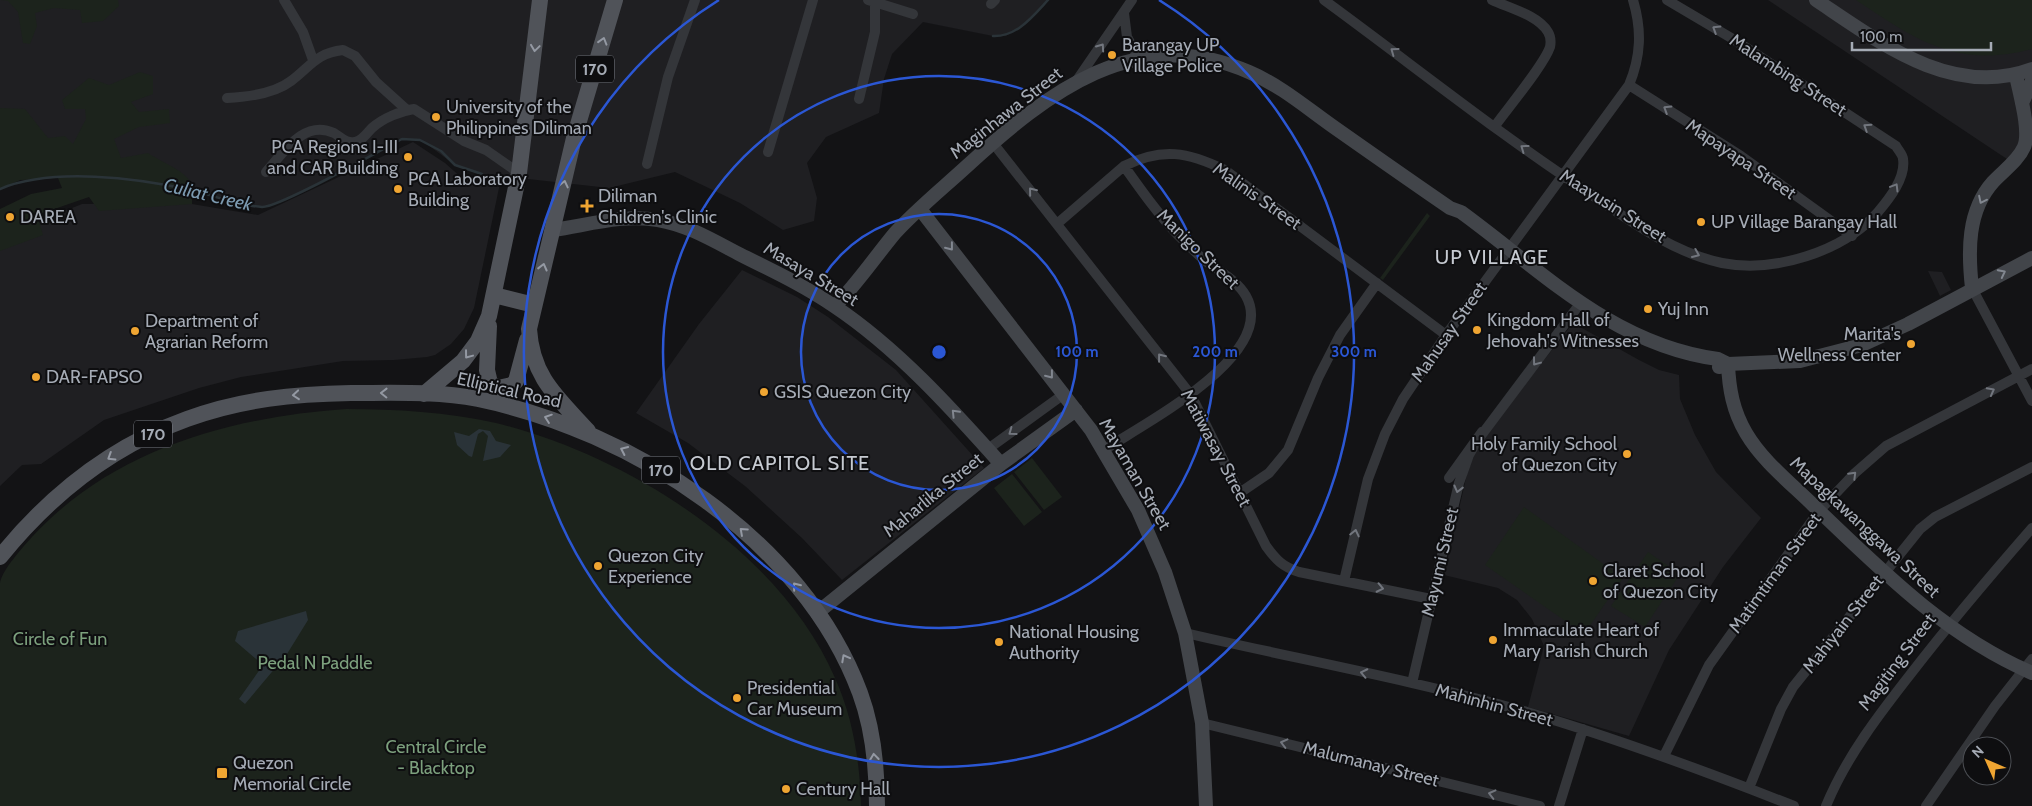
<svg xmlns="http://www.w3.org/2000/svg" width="2032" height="806" font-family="Cabin,sans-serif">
<rect width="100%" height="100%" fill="#131315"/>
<path fill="#1f1f22" d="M 0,0 L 1048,0 L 1027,22 L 1006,36 L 993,36 L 923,22 L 892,54 L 884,79 L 879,113 L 826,137 L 807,163 L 817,198 L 814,221 L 783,230 L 740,203 L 675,172 L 609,188 L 482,174 L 455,165 L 420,139 L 402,139 L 286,200 L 263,207 L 152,181 L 68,177 L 20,180 L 0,188 Z
M 1768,0 L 2032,0 L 2032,144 L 2013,163 Z
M 413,142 L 445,163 L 463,179 L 500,183 L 474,308 L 464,329 L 451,344 L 435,355 L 427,357 L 394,360 L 343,361 L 241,377 L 199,388 L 104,420 L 41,464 L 22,465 L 0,486 L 0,237 L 82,204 L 192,204 L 258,215 Z
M 742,270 L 797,297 L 828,317 L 896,370 L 984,468 L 842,580 L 802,538 L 745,486 L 688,443 L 636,413 L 699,324 Z
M 1928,271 L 1942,272 L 1951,290 L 1940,296 Z
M 1573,323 L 1639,360 L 1659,370 L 1679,375 L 1680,399 L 1695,435 L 1716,472 L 1761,518 L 1723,567 L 1669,650 L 1629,736 L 1528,707 L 1544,646 L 1532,619 L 1517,600 L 1498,588 L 1444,575 L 1467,474 L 1475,453 L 1497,420 Z"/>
<path fill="#1c231c" d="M 1,0 L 118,0 L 119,6 L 103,21 L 82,23 L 80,10 L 54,8 L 35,13 L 37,26 L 30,44 L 23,43 L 18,12 L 8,1 Z
M 1856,0 L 2032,0 L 2032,49 C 1957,69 1916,40 1856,0 Z
M 140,72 L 153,76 L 153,94 L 131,102 L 139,112 L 169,109 L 170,123 L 139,127 L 114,139 L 121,158 L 148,153 C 166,165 179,167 192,183 L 192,204 L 99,211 L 89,197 L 37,215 L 43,235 L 0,251 L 0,209 L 31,194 L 62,188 L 58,178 L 20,180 L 0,189 L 0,108 L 25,109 L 48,138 L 65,136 L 73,144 L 86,119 L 85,109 L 65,109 L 62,100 L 89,78 L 109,85 Z
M 1427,213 L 1430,216 L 1383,280 L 1380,278 Z
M 346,409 C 396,409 447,412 496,423 C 626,455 780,550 835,678 C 853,718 860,762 861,806 L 0,806 C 0,754 0,703 0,651 C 0,629 0,605 0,583 C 2,570 23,547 32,537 C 113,449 231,417 346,409 Z
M 1032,458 L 1062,497 L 1044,510 L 1014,472 Z
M 1012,474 L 1042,512 L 1024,526 L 994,488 Z
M 1524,507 L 1623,578 L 1584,634 L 1485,565 Z
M 1648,552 L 1680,574 L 1645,627 L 1611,606 Z"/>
<path fill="#2a3338" d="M 479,429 L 490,431 L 496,441 L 511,445 L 500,457 L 483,461 L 488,436 L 483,431 L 478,434 L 472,457 L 469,456 L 457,445 L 454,432 L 469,436 Z
M 306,611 L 308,620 L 287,654 L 245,704 L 239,699 L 263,665 L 235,641 L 238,631 Z"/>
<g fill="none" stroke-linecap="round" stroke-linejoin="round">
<path stroke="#2a3338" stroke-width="2.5" d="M 993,36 C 1017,37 1033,16 1048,0
M 0,189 C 52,167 137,178 191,190 C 212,195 242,206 262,207 C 279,208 379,151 402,139 L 420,140 L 441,151 L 455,165 L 482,174"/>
<path stroke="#34363a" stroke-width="10" d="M 284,0 L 303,32 L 313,60
M 868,0 L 913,14
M 1324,0 C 1413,65 1500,135 1592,195 C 1632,222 1674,253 1722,263 C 1774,273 1843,252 1878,212 C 1889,199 1906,178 1903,159 C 1903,155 1898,150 1896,146 L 1733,39 L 1667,0
M 1492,0 C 1509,8 1538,15 1548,32 C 1551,37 1551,42 1550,47 C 1544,65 1507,109 1495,126
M 991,4 L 995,0
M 1124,13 L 1127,37 L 1139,59
M 1077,80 L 1132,0
M 1629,85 L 1741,156 L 1852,236
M 227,98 C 247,97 274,94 291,81 C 310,67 316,53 343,50 L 355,56 L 376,82 L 407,110
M 859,99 L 875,32 L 875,0
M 993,143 L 1191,395 L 1266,546 C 1276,560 1283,567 1299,572 L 1431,599
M 768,152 L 813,0
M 647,164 L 668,77 L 695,0
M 266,172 C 284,152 304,119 334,133 C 341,137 346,144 355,142 C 362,141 367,133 372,128 C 383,118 401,111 414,109 L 464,141 L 486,150 L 519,173
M 1058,223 L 1124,166 C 1162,147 1188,152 1225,170 L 1446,335
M 1972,288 L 2032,401
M 1480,437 L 1576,309
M 988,449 L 1064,394
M 1104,450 C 1141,425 1279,355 1246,296 C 1237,280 1217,270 1203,259 C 1194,251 1186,243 1178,235 C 1158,214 1141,190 1124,166
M 1241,492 L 1269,473 L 1288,450 L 1318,378 L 1340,335 L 1377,283
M 1344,581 L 1368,479 L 1385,434 L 1403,399 L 1446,335 L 1629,85 C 1641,56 1642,30 1633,0
M 1185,633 C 1298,659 1412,680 1524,711 C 1616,738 1705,771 1794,806
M 1412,683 L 1459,483 L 1469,455 L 1482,432 L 1449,478
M 1202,723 L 1540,806
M 1664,756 L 1709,665 L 1819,511 L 1855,473 L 1886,446 L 2032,369
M 1749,788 L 1781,709 L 1793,687 L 1920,529 L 1935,517 L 2032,467
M 1559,806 L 1583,729
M 1826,806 C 1846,757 1880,713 1913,671 C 1951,622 1991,575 2032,528
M 1926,806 L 1995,706 L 2032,659"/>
<path stroke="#42454a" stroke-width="14" d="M 1816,0 C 1879,42 1952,99 2032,69
M 2022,103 L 2032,81
M 920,209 L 1091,430 L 1138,510 L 1165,572 L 1185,633 L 1202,723 L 1206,806
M 553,230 C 588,225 623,214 658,220 C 688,225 714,241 741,255 C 773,271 805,286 834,306 C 897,348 951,408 1001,464
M 1972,288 C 1968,252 1967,211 1993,182 C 2003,171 2018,161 2024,147 C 2031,131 2019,92 2016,75
M 835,306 C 857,284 875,257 895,233 C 917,209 943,188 967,166 C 1047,93 1136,22 1249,72 C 1282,86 1309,110 1338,130 C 1375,156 1412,182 1450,208 L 1461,212 C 1542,271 1613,345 1718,359 L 1728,364
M 1728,364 C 1729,389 1733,411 1746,433 C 1763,462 1792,484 1816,508 C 1883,572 1945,635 2032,673
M 1719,367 L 1728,364 L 1800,361 L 1862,345 L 1908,324 L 2032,258
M 817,613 L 1001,464 L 1076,410"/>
<path stroke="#505359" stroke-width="16" d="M 494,295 L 534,305
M 489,326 L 487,370 L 490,383 L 498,388 L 512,385 L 516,381 L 527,340
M 424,394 L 463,361 L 478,341 L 489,316 L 519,173 L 540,0
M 588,431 C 557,397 532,377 529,329 L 574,138 L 615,0
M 0,557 C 50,495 112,446 187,419 C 241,399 295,394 351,393 C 393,393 437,391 478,399 C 632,431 803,539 860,693 C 873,728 877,768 877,806"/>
</g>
<defs><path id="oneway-chevron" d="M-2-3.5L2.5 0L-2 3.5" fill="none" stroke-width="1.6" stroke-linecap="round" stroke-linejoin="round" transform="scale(1.25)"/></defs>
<g stroke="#72767e">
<use href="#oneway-chevron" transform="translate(1716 29) rotate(-148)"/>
<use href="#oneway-chevron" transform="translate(1101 47) rotate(-55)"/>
<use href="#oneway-chevron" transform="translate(1394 51) rotate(-144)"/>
<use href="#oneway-chevron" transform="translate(1667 109) rotate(-148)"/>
<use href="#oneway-chevron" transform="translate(1867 127) rotate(-147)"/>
<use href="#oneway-chevron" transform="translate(1524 148) rotate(-144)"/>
<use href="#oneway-chevron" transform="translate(1895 187) rotate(-59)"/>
<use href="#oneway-chevron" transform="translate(1032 191) rotate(-129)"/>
<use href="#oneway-chevron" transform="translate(1696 254) rotate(23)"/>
<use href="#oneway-chevron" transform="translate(1161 357) rotate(-128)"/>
<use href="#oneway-chevron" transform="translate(1536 362) rotate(127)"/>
<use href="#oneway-chevron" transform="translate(1991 391) rotate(-28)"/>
<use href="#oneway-chevron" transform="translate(1012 432) rotate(144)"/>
<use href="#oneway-chevron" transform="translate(1853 475) rotate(-45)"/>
<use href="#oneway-chevron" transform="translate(1458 489) rotate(104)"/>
<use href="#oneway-chevron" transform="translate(1355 533) rotate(-77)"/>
<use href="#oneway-chevron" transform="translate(1380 588) rotate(12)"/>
<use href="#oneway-chevron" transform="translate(1364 673) rotate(-168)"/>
<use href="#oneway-chevron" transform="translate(1284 743) rotate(-166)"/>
<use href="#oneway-chevron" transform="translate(1492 794) rotate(-166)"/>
</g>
<g stroke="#9499a3">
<use href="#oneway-chevron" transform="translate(603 41) rotate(-73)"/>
<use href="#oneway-chevron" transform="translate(535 48) rotate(98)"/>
<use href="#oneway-chevron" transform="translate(564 184) rotate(-77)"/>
<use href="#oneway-chevron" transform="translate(543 267) rotate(-76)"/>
<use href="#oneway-chevron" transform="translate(468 355) rotate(127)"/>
<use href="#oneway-chevron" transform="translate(384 393) rotate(-179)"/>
<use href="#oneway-chevron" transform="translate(296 395) rotate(175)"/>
<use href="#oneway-chevron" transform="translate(548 418) rotate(-161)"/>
<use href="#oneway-chevron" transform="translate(624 450) rotate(-155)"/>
<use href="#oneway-chevron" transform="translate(111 457) rotate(148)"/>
<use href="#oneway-chevron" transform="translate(743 531) rotate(-138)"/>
<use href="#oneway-chevron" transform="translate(796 586) rotate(-129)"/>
<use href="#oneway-chevron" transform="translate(845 658) rotate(-118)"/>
<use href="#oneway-chevron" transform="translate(874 757) rotate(-97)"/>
</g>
<g stroke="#828790">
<use href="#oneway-chevron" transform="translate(1982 200) rotate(116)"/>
<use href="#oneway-chevron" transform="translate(950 247) rotate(52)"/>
<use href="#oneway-chevron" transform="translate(2002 273) rotate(-27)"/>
<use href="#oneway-chevron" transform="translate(1050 375) rotate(52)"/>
<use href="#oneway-chevron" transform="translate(955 413) rotate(-134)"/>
</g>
<g fill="none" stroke="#2b57d4" stroke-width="2.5">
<circle cx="939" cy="352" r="138"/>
<circle cx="939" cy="352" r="276"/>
<path d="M1159 0A415 415 0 1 1 719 0"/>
</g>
<g fill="#efa532" stroke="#0e0e10" stroke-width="2">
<circle cx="1112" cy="55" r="5"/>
<circle cx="436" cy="117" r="5"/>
<circle cx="408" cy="157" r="5"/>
<circle cx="398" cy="189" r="5"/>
<path d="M584.5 198.5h5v5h5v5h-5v5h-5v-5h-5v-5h5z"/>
<circle cx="10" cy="217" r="5"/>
<circle cx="1701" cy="222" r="5"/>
<circle cx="1648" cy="309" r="5"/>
<circle cx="1477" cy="330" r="5"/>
<circle cx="135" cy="331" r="5"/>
<circle cx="1911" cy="344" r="5"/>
<circle cx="36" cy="377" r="5"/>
<circle cx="764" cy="392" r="5"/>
<circle cx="1627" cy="454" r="5"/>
<circle cx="598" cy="566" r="5"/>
<circle cx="1593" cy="581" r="5"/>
<circle cx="1493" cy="640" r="5"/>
<circle cx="999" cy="642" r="5"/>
<circle cx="737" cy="698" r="5"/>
<rect x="216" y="767" width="12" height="12" rx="2.5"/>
<circle cx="786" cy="789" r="5"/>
</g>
<g text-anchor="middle" stroke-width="4" stroke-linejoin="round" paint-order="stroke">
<g fill="#0e0e10" stroke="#787c84" stroke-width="1">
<rect x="576" y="55.5" width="38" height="27" rx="4"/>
<rect x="134" y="420.5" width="38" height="27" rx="4"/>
<rect x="642" y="456.5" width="38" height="27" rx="4"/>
</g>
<g font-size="16" font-weight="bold" fill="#a5abb5">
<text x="595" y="75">170</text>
<text x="153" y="440">170</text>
<text x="661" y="476">170</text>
</g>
<g font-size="18" fill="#a5abb5" stroke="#0e0e10" text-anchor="start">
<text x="1122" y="51">Barangay UP<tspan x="1122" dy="21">Village Police</tspan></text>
<text x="446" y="113">University of the<tspan x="446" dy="21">Philippines Diliman</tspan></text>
<text x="398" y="153" text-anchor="end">PCA Regions I-III<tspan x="398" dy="21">and CAR Building</tspan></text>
<text x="408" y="185">PCA Laboratory<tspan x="408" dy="21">Building</tspan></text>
<text x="598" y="202">Diliman<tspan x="598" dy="21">Children's Clinic</tspan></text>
<text x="20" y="223">DAREA</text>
<text x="1711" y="228">UP Village Barangay Hall</text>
<text x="1658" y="315">Yuj Inn</text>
<text x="1487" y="326">Kingdom Hall of<tspan x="1487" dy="21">Jehovah's Witnesses</tspan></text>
<text x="145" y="327">Department of<tspan x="145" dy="21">Agrarian Reform</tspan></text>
<text x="1901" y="340" text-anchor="end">Marita's<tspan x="1901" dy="21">Wellness Center</tspan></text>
<text x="46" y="383">DAR-FAPSO</text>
<text x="774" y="398">GSIS Quezon City</text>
<text x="1617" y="450" text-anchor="end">Holy Family School<tspan x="1617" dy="21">of Quezon City</tspan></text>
<text x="608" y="562">Quezon City<tspan x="608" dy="21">Experience</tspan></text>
<text x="1603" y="577">Claret School<tspan x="1603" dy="21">of Quezon City</tspan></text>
<text x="1503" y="636">Immaculate Heart of<tspan x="1503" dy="21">Mary Parish Church</tspan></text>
<text x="1009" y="638">National Housing<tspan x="1009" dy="21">Authority</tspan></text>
<text x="747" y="694">Presidential<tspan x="747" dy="21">Car Museum</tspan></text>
<text x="233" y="769">Quezon<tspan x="233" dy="21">Memorial Circle</tspan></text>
<text x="796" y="795">Century Hall</text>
</g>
<g font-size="18" fill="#a5abb5" stroke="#0e0e10">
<text transform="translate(1788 75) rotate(33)" y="6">Malambing Street</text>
<text transform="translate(1006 113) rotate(-38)" y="6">Maginhawa Street</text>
<text transform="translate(1741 159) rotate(34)" y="6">Mapayapa Street</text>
<text transform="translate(1257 196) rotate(35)" y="6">Malinis Street</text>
<text transform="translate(1613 206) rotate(32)" y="6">Maayusin Street</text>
<text transform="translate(1198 249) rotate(44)" y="6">Manigo Street</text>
<text transform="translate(811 274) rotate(31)" y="6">Masaya Street</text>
<text transform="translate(1449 332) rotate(-55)" y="6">Mahusay Street</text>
<text transform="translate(509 390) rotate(13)" y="6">Elliptical Road</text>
<text transform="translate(1216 448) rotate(62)" y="6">Matiwasay Street</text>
<text transform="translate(1135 474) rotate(60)" y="6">Mayaman Street</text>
<text transform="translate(933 495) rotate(-39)" y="6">Maharlika Street</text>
<text transform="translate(1865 527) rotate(43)" y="6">Mapagkawanggawa Street</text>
<text transform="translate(1440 562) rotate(-77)" y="6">Mayumi Street</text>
<text transform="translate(1775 573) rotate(-54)" y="6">Matimtiman Street</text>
<text transform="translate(1843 624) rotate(-52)" y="6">Mahiyain Street</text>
<text transform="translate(1897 662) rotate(-53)" y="6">Magiting Street</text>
<text transform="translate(1494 705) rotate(15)" y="6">Mahinhin Street</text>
<text transform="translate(1371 764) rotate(14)" y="6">Malumanay Street</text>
</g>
<g font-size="18" fill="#7ca07d" stroke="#0e0e10">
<text x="60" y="645">Circle of Fun</text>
<text x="315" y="669">Pedal N Paddle</text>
<text x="436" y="753">Central Circle<tspan x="436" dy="21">- Blacktop</tspan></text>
</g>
<g font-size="19" font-style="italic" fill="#7c9ab0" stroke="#0e0e10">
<text transform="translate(208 194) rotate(13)" y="7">Culiat Creek</text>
</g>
<g font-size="20" letter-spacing="1" fill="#c6cad1" stroke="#0e0e10">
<text x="1492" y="264">UP VILLAGE</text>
<text x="780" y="470">OLD CAPITOL SITE</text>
</g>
</g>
<circle cx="939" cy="352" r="8" fill="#2b57d4" stroke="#0e0e10" stroke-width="2.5"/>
<g font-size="15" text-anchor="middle" font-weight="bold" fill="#2b57d4" stroke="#0e0e10" stroke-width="4" stroke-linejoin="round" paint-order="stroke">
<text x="1077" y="357">100 m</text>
<text x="1215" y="357">200 m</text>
<text x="1354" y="357">300 m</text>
</g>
<g transform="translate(1987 761) rotate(315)"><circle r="24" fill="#0e0e10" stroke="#4a4d52"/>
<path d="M0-4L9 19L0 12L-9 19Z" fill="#efa532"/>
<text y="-8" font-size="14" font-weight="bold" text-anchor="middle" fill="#a5abb5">N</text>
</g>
<path d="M1852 42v8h139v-8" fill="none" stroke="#a5abb5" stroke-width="2.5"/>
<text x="1860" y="42" font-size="15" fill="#a5abb5" stroke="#0e0e10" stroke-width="4" paint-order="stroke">100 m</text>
</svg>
